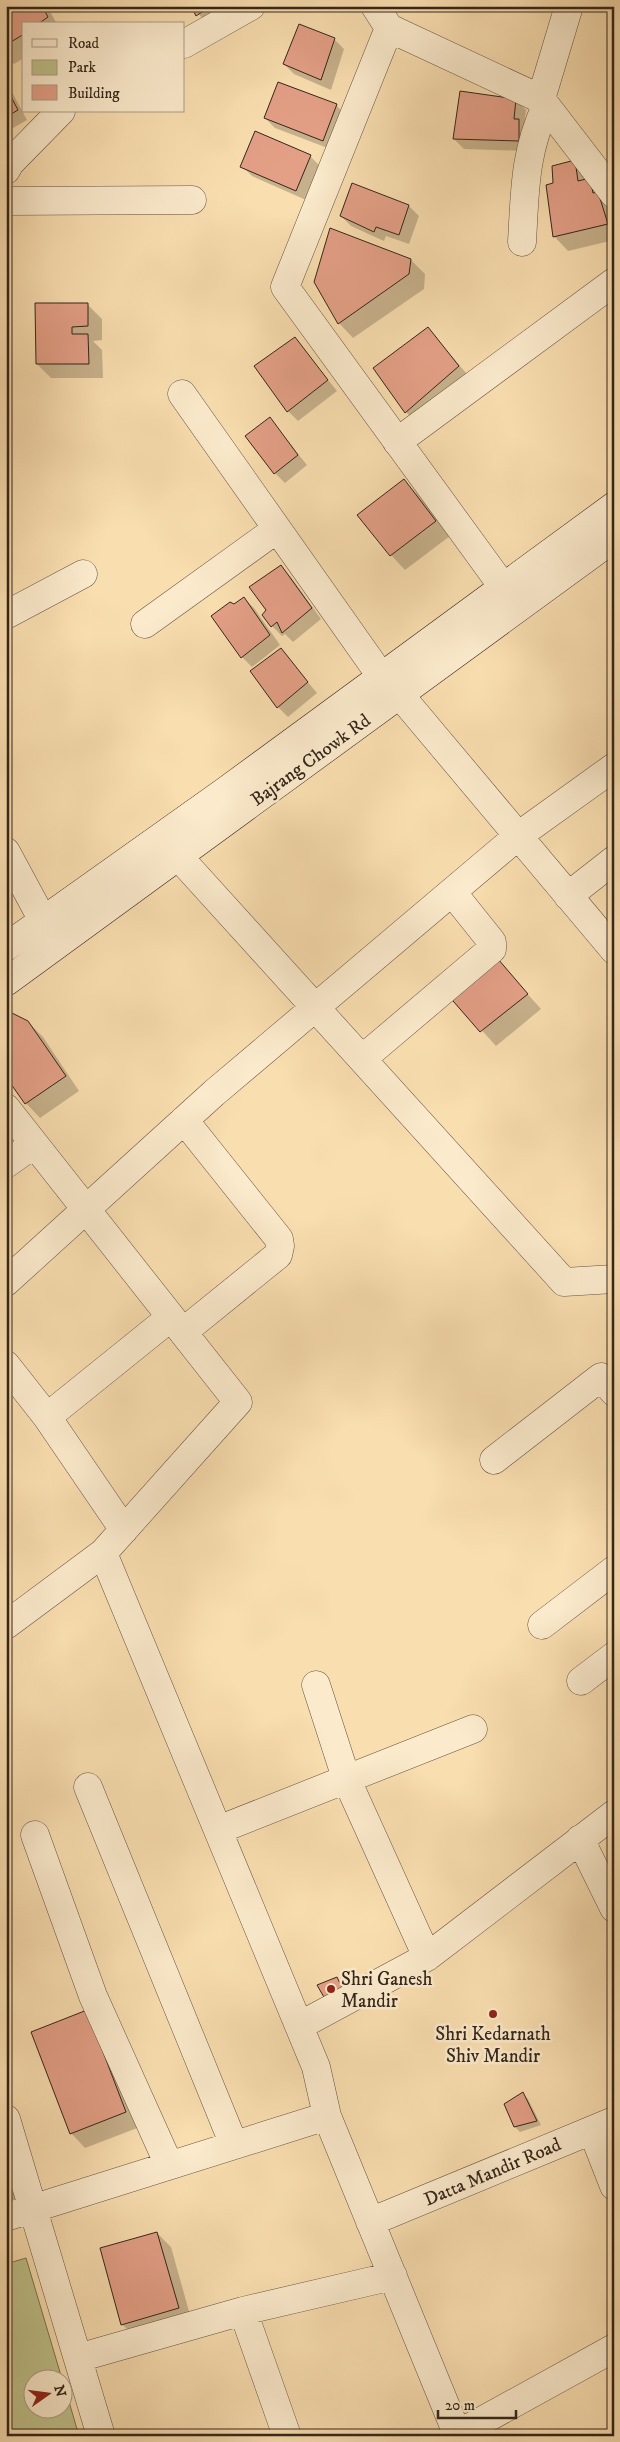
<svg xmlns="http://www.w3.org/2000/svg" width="620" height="2442" font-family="'IM FELL DW Pica',serif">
<rect width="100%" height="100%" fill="#f9deb0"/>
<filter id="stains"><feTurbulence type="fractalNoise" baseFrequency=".004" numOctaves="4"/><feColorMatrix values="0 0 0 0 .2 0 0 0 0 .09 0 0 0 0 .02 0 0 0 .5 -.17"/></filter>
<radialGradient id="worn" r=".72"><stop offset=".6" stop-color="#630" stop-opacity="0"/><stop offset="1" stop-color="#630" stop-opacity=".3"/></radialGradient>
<path fill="#bfc18a" stroke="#7a7352" d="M 26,2258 L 62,2379 L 32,2380 L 32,2410 L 62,2410 L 63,2381 L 79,2436 L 6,2436 L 6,2264 Z"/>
<path fill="#0003" d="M 6,6 L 47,6 L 57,24 L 24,24 L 24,58 L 14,64 L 6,57 Z
M 193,6 L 236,6 L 207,25 Z
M 334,39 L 344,49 L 331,90 L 294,74 L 284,64 Z
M 6,81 L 27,120 L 6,132 Z
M 516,100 L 526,110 L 524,125 L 528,130 L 529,151 L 464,149 L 454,139 Z
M 336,105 L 346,115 L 333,150 L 275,128 L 265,118 Z
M 310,156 L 320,166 L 306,200 L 252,176 L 242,166 Z
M 574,162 L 612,208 L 614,240 L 568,251 L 554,236 L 555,185 Z
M 352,185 L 409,206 L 419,216 L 409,244 L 386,236 L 384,241 L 351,226 L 341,216 Z
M 411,260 L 425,274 L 424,289 L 353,338 L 339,323 Z
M 87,304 L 102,319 L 102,340 L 93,341 L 102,350 L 103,378 L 51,378 L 37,364 Z
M 428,329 L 473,381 L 420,427 L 406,412 Z
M 295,339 L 337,391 L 298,421 L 288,411 Z
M 270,419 L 307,465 L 285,483 L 275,473 Z
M 404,480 L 418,495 L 450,536 L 405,570 L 391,555 Z
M 281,567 L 291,577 L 321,619 L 293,642 L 285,634 L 282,636 L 272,626 L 268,611 Z
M 244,598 L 254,608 L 280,645 L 252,667 L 242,657 L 213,616 Z
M 281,650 L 317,693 L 288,717 L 278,707 Z
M 497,960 L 541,1009 L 496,1046 L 449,994 Z
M 28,1022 L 43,1037 L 79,1091 L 40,1118 L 26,1103 L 6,1075 Z
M 614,1685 L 614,1692 L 609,1687 Z
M 87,2011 L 140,2127 L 85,2148 L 71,2133 Z
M 523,2094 L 528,2099 L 541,2125 L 520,2132 L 515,2127 L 505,2104 Z
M 6,2146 L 22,2204 L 6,2208 Z
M 157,2233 L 171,2247 L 192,2322 L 137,2339 L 122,2324 Z"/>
<path fill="#e4a087" stroke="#34251b" d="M 6,6 L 42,6 L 48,17 L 38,24 L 24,24 L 24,34 L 6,45 Z
M 191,6 L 211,6 L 196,16 Z
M 299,24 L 335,38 L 321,80 L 283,64 Z
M 278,82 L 337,104 L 323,141 L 264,118 Z
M 6,87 L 18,110 L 6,117 Z
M 460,91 L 516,99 L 514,119 L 519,119 L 519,141 L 453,139 Z
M 255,131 L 311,155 L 296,191 L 240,167 Z
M 575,160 L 578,181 L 590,178 L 593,193 L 598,192 L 608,224 L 553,237 L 546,185 L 553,183 L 552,166 Z
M 352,183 L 409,205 L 399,235 L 376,227 L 374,232 L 340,216 Z
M 330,228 L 411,259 L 409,274 L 338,324 L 314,282 Z
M 35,303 L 88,303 L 88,326 L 72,327 L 72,334 L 88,334 L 89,364 L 36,364 Z
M 428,327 L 459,366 L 405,413 L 373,368 Z
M 295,337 L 328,380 L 287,412 L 254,366 Z
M 270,417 L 298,455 L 274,474 L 245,436 Z
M 404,479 L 436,521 L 390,556 L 357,515 Z
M 281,565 L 312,608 L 282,633 L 277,622 L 271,627 L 262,615 L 266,610 L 249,587 Z
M 244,597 L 270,635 L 241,658 L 211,616 L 230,602 L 234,604 Z
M 281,648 L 308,682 L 277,708 L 250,671 Z
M 498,959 L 528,994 L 480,1032 L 447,994 Z
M 12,1013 L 28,1021 L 66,1076 L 25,1104 L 6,1077 L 6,1017 Z
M 337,1977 L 344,1992 L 325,1999 L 317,1985 Z
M 87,2010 L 126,2112 L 70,2134 L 31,2032 Z
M 523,2092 L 537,2121 L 514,2127 L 504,2104 Z
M 157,2232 L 179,2308 L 121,2325 L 100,2248 Z"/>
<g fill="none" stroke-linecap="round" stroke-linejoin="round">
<g stroke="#655340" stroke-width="29">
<path id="street" d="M 375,6 L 389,28 L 541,99 L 614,194
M 389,28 L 285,287 L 517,606
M 184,44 L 251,6
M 541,99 L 569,6
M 6,170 L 10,163 L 61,111
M 6,201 L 192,200
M 522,242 C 525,192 524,154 546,106
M 182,394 L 381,676 L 399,694 L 614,950
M 397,442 L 614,282
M 6,615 L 83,574
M 145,624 L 277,529
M 6,852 L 54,941
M 177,855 L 564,1282 L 614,1279
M 568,896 L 614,860
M 362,1059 L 492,949 L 492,942 L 452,892
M 6,1108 L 238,1402 L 103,1553 L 316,2067 L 327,2116 L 458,2436
M 6,1164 L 34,1144
M 6,1282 L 214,1093 L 518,836 L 614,767
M 183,1332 L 278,1255 L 280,1246 L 279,1239 L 184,1120
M 6,1365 L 47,1417 L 124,1530
M 47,1417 L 171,1317
M 494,1460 L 601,1377 L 614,1392
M 6,1625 L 103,1553
M 542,1625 L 614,1570
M 581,1681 L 614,1656
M 316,1685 L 346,1778 L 427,1957
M 88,1787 L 234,2145
M 218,1830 L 473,1729
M 35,1835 L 93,1996 L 169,2165
M 580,1839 L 614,1908
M 299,2026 L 427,1957 L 614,1814
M 6,2119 L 101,2436
M 592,2130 L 614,2186
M 6,2217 L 327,2116
M 370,2222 L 614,2121
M 78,2358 L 243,2311
M 458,2434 L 614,2348
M 287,2436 L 243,2311 L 393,2276"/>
</g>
<g stroke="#34251b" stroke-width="29">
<path id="secondary" d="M 6,947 L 224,792 L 614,506
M 6,982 L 614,538"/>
</g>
<use href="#street" stroke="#fbeacc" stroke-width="28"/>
<use href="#secondary" stroke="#fbeacc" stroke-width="28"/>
</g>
<g fill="#8f2418" stroke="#fbeacc" stroke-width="2">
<circle cx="331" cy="1989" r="5"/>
<circle cx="493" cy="2014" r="5"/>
</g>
<g text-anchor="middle" stroke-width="5" stroke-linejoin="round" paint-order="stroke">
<g font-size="19" fill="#34251b" stroke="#fbeacc">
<text transform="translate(310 759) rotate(-36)" y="7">Bajrang Chowk Rd</text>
<text transform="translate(492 2171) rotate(-23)" y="7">Datta Mandir Road</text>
</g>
<g font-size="19" fill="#34251b" stroke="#fbeacc" text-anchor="start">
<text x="341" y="1985">Shri Ganesh<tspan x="341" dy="22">Mandir</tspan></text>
<text x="493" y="2040" text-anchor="middle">Shri Kedarnath<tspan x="493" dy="22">Shiv Mandir</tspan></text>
</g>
</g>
<rect width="620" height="2442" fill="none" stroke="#f9deb0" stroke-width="25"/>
<rect x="8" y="8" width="605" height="2427" fill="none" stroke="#34251b" stroke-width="2.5"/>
<rect x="12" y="12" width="595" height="2417" fill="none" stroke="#34251b"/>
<rect x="22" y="22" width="162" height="90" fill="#fbeacc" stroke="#ab9b85"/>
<rect x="32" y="39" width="25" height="8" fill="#fbeacc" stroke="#ab9b85"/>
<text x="68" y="48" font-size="15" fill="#34251b">Road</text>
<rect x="32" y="60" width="25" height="15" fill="#bfc18a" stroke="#ab9b85"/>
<text x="68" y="72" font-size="15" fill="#34251b">Park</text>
<rect x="32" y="85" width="25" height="15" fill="#e4a087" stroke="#ab9b85"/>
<text x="68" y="98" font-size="15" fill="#34251b">Building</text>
<g transform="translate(48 2394) rotate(76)"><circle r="24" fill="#fbeacc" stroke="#ab9b85"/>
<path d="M0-4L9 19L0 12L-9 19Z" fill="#8f2418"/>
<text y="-8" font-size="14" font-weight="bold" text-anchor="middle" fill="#34251b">N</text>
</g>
<path d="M438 2410v8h78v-8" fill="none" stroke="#34251b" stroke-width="2.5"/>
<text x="445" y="2410" font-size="15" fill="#34251b" stroke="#fbeacc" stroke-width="4" paint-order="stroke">20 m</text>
<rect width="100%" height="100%" filter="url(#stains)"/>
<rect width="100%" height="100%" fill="url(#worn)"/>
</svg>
